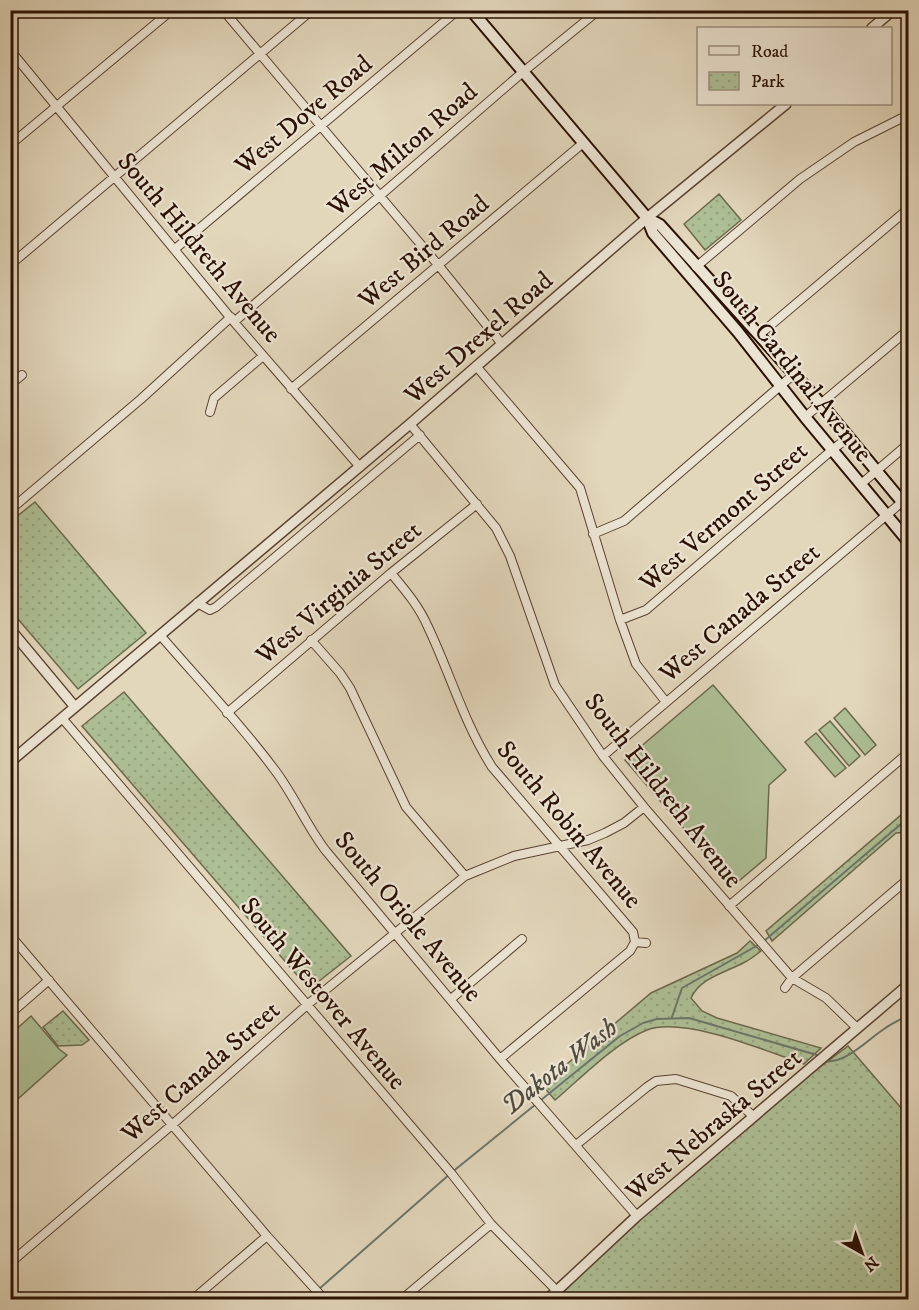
<svg xmlns="http://www.w3.org/2000/svg" width="919" height="1310" font-family="'IM FELL DW Pica',serif">
<defs>
<pattern id="park-dots" width="8" height="8" patternUnits="userSpaceOnUse" patternTransform="scale(1.5)"><rect width="8" height="8" fill="#adbf95"/><path d="M2 2h.1M6 6h.1" fill="none" stroke="#95a37f" stroke-width="1.8" stroke-linecap="round"/></pattern>
</defs>
<rect width="100%" height="100%" fill="#e2d6bb"/>
<filter id="stains"><feTurbulence type="fractalNoise" baseFrequency=".00333" numOctaves="4"/><feColorMatrix values="0 0 0 0 .2 0 0 0 0 .09 0 0 0 0 .02 0 0 0 .5 -.17"/></filter>
<radialGradient id="worn" r=".72"><stop offset=".6" stop-color="#630" stop-opacity="0"/><stop offset="1" stop-color="#630" stop-opacity=".3"/></radialGradient>
<path fill="#adbf95" stroke="#6c684c" stroke-width="1.5" d="M 713,685 L 786,770 L 769,785 L 766,858 L 733,886 L 625,760 Z
M 845,708 L 876,745 L 865,755 L 834,718 Z
M 830,721 L 860,756 L 849,766 L 819,730 Z
M 816,733 L 846,768 L 835,777 L 805,742 Z
M 31,1016 L 59,1049 L 67,1055 L 11,1105 L 11,1034 Z"/>
<path fill="url(#park-dots)" stroke="#6c684c" stroke-width="1.5" d="M 719,194 L 741,220 L 705,250 L 684,224 Z
M 35,502 L 146,633 L 78,689 L 11,611 L 11,521 Z
M 124,692 L 351,956 L 309,989 L 82,726 Z
M 908,809 L 908,832 L 896,833 L 772,941 L 766,931 Z
M 750,941 L 761,951 C 756,955 751,959 745,962 C 725,973 701,977 691,998 L 702,1011 L 717,1018 L 821,1048 L 804,1064 C 766,1051 684,1016 647,1030 C 616,1042 581,1078 555,1100 L 542,1085 L 651,993 L 737,953 Z
M 63,1011 L 89,1040 L 82,1045 L 58,1046 L 43,1027 Z
M 848,1046 L 908,1116 L 908,1299 L 554,1300 L 639,1219 L 816,1070 Z"/>
<g fill="none" stroke-linecap="round" stroke-linejoin="round">
<path stroke="#6b766a" stroke-width="2" d="M 764,941 L 908,818
M 672,1017 L 682,988 L 760,944
M 823,1061 C 845,1065 867,1040 884,1029 C 891,1024 900,1020 908,1015
M 319,1289 L 451,1173 L 620,1036 L 643,1023 L 657,1019 L 689,1018 L 817,1055 L 819,1058
M 307,1300 L 315,1292"/>
<g stroke="#594231" stroke-width="10">
<path id="minor" d="M 223,10 L 439,266 L 502,344
M 10,20 L 21,10
M 10,50 L 234,322 L 360,467
M 10,145 L 172,10
M 175,249 L 458,10
M 10,265 L 312,10
M 696,267 L 800,179 L 854,142 L 908,115
M 234,322 L 523,72 L 599,10
M 759,335 L 908,209
M 476,366 L 580,488 L 620,620 L 636,664 L 666,702
M 10,385 L 22,375
M 291,389 L 582,144
M 210,412 L 214,398 L 263,356
M 805,417 L 908,330
M 410,424 L 496,528 L 510,556 L 555,685 L 603,756 L 644,807 L 792,978 L 826,998 L 856,1027
M 861,484 L 908,444
M 10,510 L 141,399 L 231,317
M 593,534 L 624,521 L 794,374
M 391,573 C 405,590 419,606 428,627 C 450,673 464,723 492,767 L 633,932 L 635,942
M 197,603 L 210,610 L 216,607 L 420,435
M 620,620 L 646,610 L 832,450 L 849,437
M 160,635 C 198,679 239,722 274,769 C 294,795 306,825 326,851 L 500,1059 L 637,1216
M 311,640 L 340,673 L 350,688 L 406,807 L 465,876
M 227,713 L 391,573 L 477,504
M 62,718 L 451,1173 L 491,1224 L 557,1291
M 603,756 L 902,502
M 729,906 L 908,753
M 10,935 L 267,1236 L 325,1300
M 635,942 L 646,943
M 785,988 L 792,978 L 908,879
M 451,999 L 522,939
M 10,1014 L 49,980
M 500,1059 L 630,951 L 635,942
M 576,1145 L 647,1087 L 656,1081 L 676,1079 L 731,1096 L 753,1116
M 10,1263 L 173,1124 L 307,1005 L 465,876 L 514,856 L 588,840 L 605,833 L 624,823 L 644,807
M 192,1300 L 267,1236
M 401,1300 L 491,1224"/>
</g>
<g stroke="#594231" stroke-width="12">
<path id="tertiary" d="M 872,28 L 893,10
M 10,629 L 75,707
M 10,762 L 410,424 L 647,218 L 786,104
M 547,1300 L 637,1216 L 908,985"/>
</g>
<g stroke="#2b1103" stroke-width="14">
<path id="secondary" d="M 471,10 L 647,218 L 653,233 L 738,332 L 805,417 L 908,541
M 647,218 L 660,225 L 821,404 L 908,509"/>
</g>
<use href="#minor" stroke="#ece4d3" stroke-width="8"/>
<use href="#tertiary" stroke="#ece4d3" stroke-width="9"/>
<use href="#secondary" stroke="#ece4d3" stroke-width="10"/>
</g>
<g text-anchor="middle" stroke-width="4.5" stroke-linejoin="round" paint-order="stroke">
<g font-size="26" fill="#2b1103" stroke="#ece4d3">
<text transform="translate(303 114) rotate(-40)" y="9">West Dove Road</text>
<text transform="translate(402 149) rotate(-41)" y="9">West Milton Road</text>
<text transform="translate(200 247) rotate(50)" y="9">South Hildreth Avenue</text>
<text transform="translate(423 251) rotate(-40)" y="9">West Bird Road</text>
<text transform="translate(478 337) rotate(-41)" y="9">West Drexel Road</text>
<text transform="translate(793 366) rotate(51)" y="9">South Cardinal Avenue</text>
<text transform="translate(723 516) rotate(-41)" y="9">West Vermont Street</text>
<text transform="translate(338 592) rotate(-40)" y="9">West Virginia Street</text>
<text transform="translate(739 612) rotate(-40)" y="9">West Canada Street</text>
<text transform="translate(664 790) rotate(52)" y="9">South Hildreth Avenue</text>
<text transform="translate(570 824) rotate(50)" y="9">South Robin Avenue</text>
<text transform="translate(409 916) rotate(50)" y="9">South Oriole Avenue</text>
<text transform="translate(324 993) rotate(50)" y="9">South Westover Avenue</text>
<text transform="translate(200 1071) rotate(-41)" y="9">West Canada Street</text>
<text transform="translate(713 1124) rotate(-40)" y="9">West Nebraska Street</text>
</g>
<g font-size="27" font-style="italic" fill="#504c3f" stroke="#ece4d3">
<text transform="translate(559 1066) rotate(-38)" y="9">Dakota Wash</text>
</g>
</g>
<rect width="919" height="1310" fill="none" stroke="#e2d6bb" stroke-width="36"/>
<rect x="12" y="12" width="895" height="1286" fill="none" stroke="#2b1103" stroke-width="3"/>
<rect x="18" y="18" width="883" height="1274" fill="none" stroke="#2b1103" stroke-width="1.5"/>
<rect x="697" y="27" width="195" height="78" fill="#ece4d3" stroke="#9f9080" stroke-width="1.5"/>
<rect x="709" y="46" width="30" height="9" fill="#ece4d3" stroke="#9f9080" stroke-width="1.5"/>
<text x="751" y="57" font-size="18" fill="#2b1103">Road</text>
<rect x="709" y="72" width="30" height="18" fill="url(#park-dots)" stroke="#9f9080" stroke-width="1.5"/>
<text x="751" y="87" font-size="18" fill="#2b1103">Park</text>
<g transform="translate(862 1253) rotate(140)" stroke="#ece4d3" stroke-width="4.5" paint-order="stroke">
<path d="M0-4.5L10 22L0 15L-10 22Z" fill="#2b1103"/>
<text y="-9" font-size="16" font-weight="bold" text-anchor="middle" fill="#2b1103">N</text>
</g>
<rect width="100%" height="100%" filter="url(#stains)"/>
<rect width="100%" height="100%" fill="url(#worn)"/>
</svg>
